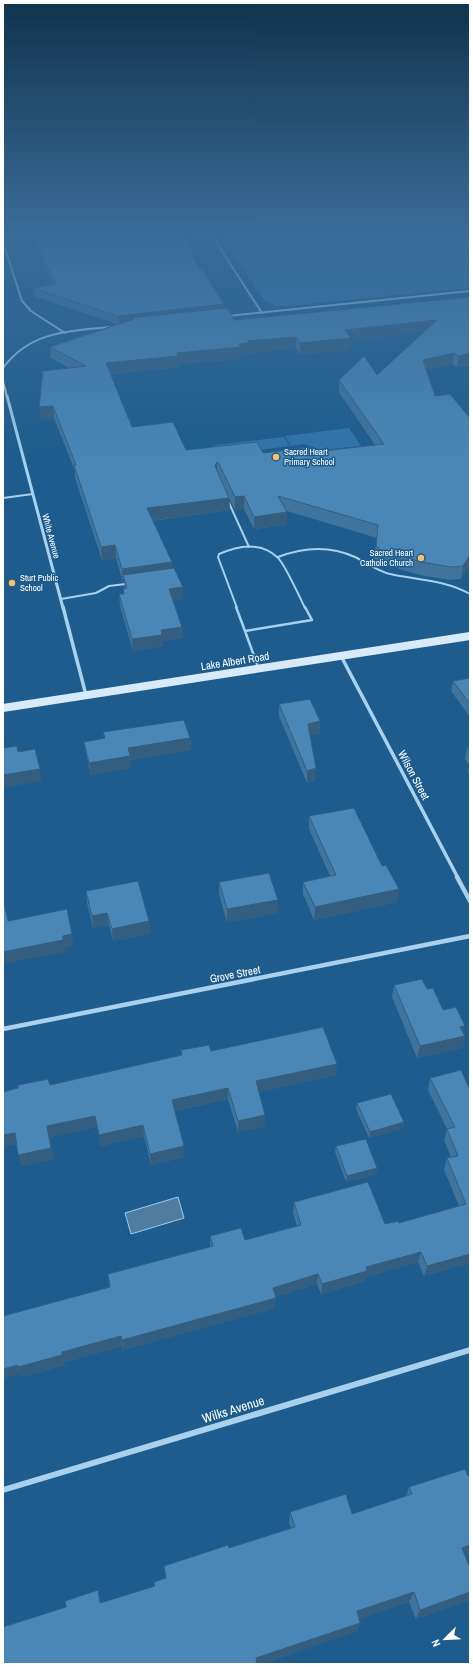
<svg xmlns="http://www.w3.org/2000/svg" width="473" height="1667" font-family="'Archivo Narrow',sans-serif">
<rect width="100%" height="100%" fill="#1d5c8c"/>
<path fill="#3076aa" d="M 225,232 L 466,232 L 470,235 L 470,288 L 288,306 L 275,306 L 264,300 L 223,239 L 221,235 Z
M 349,428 L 361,446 L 321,450 L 304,444 L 291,446 L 285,436 Z
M 284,437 L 290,446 L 220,455 L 215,445 Z"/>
<path fill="#507d9f" stroke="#9dcdee" d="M 178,1197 L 184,1218 L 131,1234 L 125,1213 Z"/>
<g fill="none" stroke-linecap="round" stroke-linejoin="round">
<path stroke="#a9d0ed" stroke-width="2" d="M 3,498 L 33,494
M 229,503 L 249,547
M 278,557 C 304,547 329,545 355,557 C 367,563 377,571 390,574 C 418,580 445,580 470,594
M 61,599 L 96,593 L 109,586 L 126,584
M 237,608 L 218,557 L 219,554 C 238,546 260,541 277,557 C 284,562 300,598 305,608"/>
<path stroke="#a9d0ed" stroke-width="2.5" d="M 236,607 L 245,631
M 245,631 L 258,667
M 245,631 L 312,620 L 305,607"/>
<path stroke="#a9d0ed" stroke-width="2" d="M 218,232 L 214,237 L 216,242 L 262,313
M 3,242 L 22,301 L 31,311 L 65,333
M 228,316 L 470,291
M 3,368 C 30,331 69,331 111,327
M 3,381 L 7,397"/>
<path stroke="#a9d0ed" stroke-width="3" d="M 7,396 L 63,608"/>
<path stroke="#a9d0ed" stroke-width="3.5" d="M 63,607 L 86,695
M 341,656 L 458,878"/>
<path stroke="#a9d0ed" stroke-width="4.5" d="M 457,877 L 470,901
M 3,1029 L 470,936"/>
<path stroke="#a9d0ed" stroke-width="6" d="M 3,1490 L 470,1350"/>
<path stroke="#d6eaf9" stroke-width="8" d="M 3,708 L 470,636"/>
</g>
<path fill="#40749d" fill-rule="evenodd" d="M 32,232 L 182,232 L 199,268 L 224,304 L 224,308 L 235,320 L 470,297 L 470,365 L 457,367 L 453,364 L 426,370 L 435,396 L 470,418 L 470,565 L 461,579 L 449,580 L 420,575 L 379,563 L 374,558 L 377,538 L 287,511 L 287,525 L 254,529 L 244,509 L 235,510 L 229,498 L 230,510 L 152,521 L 172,562 L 172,569 L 183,587 L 183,599 L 173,600 L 183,638 L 162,641 L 163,646 L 133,651 L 120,606 L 119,594 L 123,594 L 123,589 L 125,589 L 124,581 L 123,582 L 116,558 L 102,560 L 75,478 L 75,471 L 54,418 L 41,419 L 69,368 L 51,358 L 50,347 L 117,324 L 34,296 L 33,288 L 53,284 L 45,269 ZM 424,332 L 377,375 L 339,380 L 339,392 L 375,445 L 314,452 L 263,453 L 186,450 L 132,427 L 110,374 L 179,367 L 179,364 L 241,359 L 241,355 L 249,354 L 249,353 L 296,348 L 300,354 L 350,350 L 351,340 Z
M 470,678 L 470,717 L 451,691 L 453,681 Z
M 279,704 L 320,721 L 319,734 L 310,735 L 315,781 L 307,783 L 279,716 Z
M 103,732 L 190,738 L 191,750 L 131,760 L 131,768 L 91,775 L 86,754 L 84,742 L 104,739 Z
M 467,748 L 470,748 L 470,776 L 468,772 L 469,765 L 465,759 Z
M 309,816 L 382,866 L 397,902 L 314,920 L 303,894 L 303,882 L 330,876 L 309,829 Z
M 219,882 L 278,913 L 227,922 L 219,894 Z
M 86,891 L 149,921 L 150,934 L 113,941 L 109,925 L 93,928 L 87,903 Z
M 394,985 L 427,989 L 443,1010 L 463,1033 L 465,1036 L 462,1048 L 417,1058 L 392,997 Z
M 181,1050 L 211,1051 L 336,1075 L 259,1092 L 265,1115 L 265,1126 L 238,1132 L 228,1099 L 175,1111 L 184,1157 L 151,1165 L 144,1136 L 101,1146 L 97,1127 L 50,1137 L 54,1159 L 21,1166 L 17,1144 L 3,1147 L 50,1085 L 181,1055 Z
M 461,1070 L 470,1263 L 424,1276 L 418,1262 L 366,1277 L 365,1281 L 321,1294 L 317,1284 L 275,1297 L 275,1308 L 123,1350 L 122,1346 L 65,1362 L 65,1365 L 22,1377 L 21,1374 L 110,1287 L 108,1274 L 210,1247 L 210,1236 L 245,1240 L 297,1226 L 293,1213 L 294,1202 L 385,1224 L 399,1223 L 459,1206 L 444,1170 L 447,1158 L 451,1157 L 444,1140 L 447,1129 L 428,1090 L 430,1078 Z
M 357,1103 L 404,1122 L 403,1128 L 369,1138 L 356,1109 Z
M 336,1146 L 377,1168 L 376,1174 L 346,1182 L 335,1152 Z
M 470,1475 L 470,1554 L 465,1556 L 470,1568 L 470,1600 L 416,1619 L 409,1602 L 359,1619 L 357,1632 L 3,1664 L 101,1600 L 101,1603 L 155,1586 L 166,1578 L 164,1566 L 229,1548 L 291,1528 L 289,1523 L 290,1512 L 352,1514 L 406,1496 L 409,1487 Z"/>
<path fill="#345e7f" d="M 224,304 L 224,313 L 134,319 L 130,318 L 131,324 L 119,325 L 118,316 Z
M 437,320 L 436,331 L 351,340 L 350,350 L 300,354 L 300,343 L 345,330 Z
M 296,337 L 296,348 L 249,353 L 249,354 L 241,355 L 241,359 L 179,364 L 179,367 L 107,374 L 106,363 L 239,344 L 248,341 Z
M 454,353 L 453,364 L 422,371 L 423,360 Z
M 470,353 L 470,364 L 457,367 L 459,356 Z
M 53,406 L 54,418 L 41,419 L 39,407 Z
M 217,462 L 217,475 L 215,466 Z
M 244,496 L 244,509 L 235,510 L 235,497 Z
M 229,498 L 230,510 L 148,521 L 147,508 Z
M 287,512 L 287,525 L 254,529 L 254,517 Z
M 115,545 L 116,558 L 102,560 L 101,547 Z
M 470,555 L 470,565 L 461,579 L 463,566 Z
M 172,562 L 172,575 L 123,575 L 124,581 L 123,582 L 122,569 Z
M 183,587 L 183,599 L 169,601 L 169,589 Z
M 182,627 L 183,638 L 162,641 L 163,646 L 133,651 L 132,639 L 161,630 Z
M 320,721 L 319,734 L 307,736 L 308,724 Z
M 190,738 L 191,750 L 131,760 L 131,768 L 91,775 L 89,763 L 128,748 Z
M 316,768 L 315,781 L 307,783 L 307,771 Z
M 40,769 L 42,781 L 3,788 L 3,775 Z
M 399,889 L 397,902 L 314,920 L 315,907 Z
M 278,900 L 278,913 L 227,922 L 227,909 Z
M 107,913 L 109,925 L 93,928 L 92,916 Z
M 149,921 L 150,934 L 113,941 L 112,929 Z
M 72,934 L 74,946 L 65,948 L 65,952 L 3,964 L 3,952 Z
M 465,1026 L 462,1036 L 465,1036 L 462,1048 L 417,1058 L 420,1046 L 460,1027 Z
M 337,1064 L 336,1075 L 256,1093 L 256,1081 Z
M 228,1088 L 228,1099 L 173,1111 L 172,1100 Z
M 265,1115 L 265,1126 L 238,1132 L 238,1121 Z
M 95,1116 L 97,1127 L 50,1137 L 54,1159 L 21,1166 L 18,1155 L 47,1126 Z
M 404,1122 L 403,1128 L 369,1138 L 370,1132 Z
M 143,1125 L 144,1136 L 101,1146 L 99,1135 Z
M 15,1133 L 18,1144 L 3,1147 L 3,1135 Z
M 184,1146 L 184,1157 L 151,1165 L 150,1154 Z
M 377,1168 L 376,1174 L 346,1182 L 347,1176 Z
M 421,1252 L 418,1262 L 366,1277 L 365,1281 L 321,1294 L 322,1284 L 366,1267 Z
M 470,1254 L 470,1263 L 424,1276 L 427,1266 Z
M 318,1274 L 317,1284 L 272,1298 L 273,1288 Z
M 276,1298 L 275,1308 L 123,1350 L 122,1340 Z
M 121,1336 L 122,1346 L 65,1362 L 65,1365 L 22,1377 L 21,1374 L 3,1379 L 3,1369 Z
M 470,1545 L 470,1554 L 457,1559 L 462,1548 Z
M 98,1590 L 101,1600 L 103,1613 L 100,1603 Z
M 414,1592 L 409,1602 L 354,1621 L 357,1611 Z
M 470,1592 L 470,1600 L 416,1619 L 420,1610 Z
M 360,1623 L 357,1632 L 264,1664 L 256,1664 L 256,1658 Z"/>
<path fill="#4a87b6" stroke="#345e7f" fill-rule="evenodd" d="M 34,232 L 182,232 L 199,268 L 201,268 L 224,304 L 118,316 L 33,288 L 57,284 L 44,261 Z
M 470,297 L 470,353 L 459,356 L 454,353 L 423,360 L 435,396 L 450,394 L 470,418 L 470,555 L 463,566 L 451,567 L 422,562 L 381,550 L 376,546 L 378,525 L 278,496 L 287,512 L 254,517 L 244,496 L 235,497 L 219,464 L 217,462 L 215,466 L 229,498 L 147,508 L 172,562 L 122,569 L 115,545 L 101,547 L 74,465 L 76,465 L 53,406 L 39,407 L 43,371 L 86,366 L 50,347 L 134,319 L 130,318 L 227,308 L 235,320 ZM 437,320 L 377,375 L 364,356 L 339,380 L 384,444 L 314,452 L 310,447 L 263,453 L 257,442 L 186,450 L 173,422 L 132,427 L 106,363 L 178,356 L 177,353 L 241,347 L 239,344 L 249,343 L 248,341 L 296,337 L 300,343 L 351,338 L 345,330 Z
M 174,568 L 183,587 L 169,589 L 182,627 L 161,630 L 162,635 L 132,639 L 119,594 L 124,594 L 123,589 L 127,588 L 123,575 Z
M 470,678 L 470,704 L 453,681 Z
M 310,699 L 320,721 L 308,724 L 316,768 L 307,771 L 279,704 Z
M 184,720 L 190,738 L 128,748 L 130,756 L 89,763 L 84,742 L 105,738 L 103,732 Z
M 17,746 L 18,752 L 35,749 L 40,769 L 3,775 L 3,748 Z
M 467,748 L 470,748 L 470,753 Z
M 354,808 L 382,866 L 386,865 L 399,889 L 315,907 L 303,882 L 336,875 L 309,816 Z
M 269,873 L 278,900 L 227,909 L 219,882 Z
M 138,881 L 149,921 L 112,929 L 107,913 L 92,916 L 86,891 Z
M 3,907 L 5,907 L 8,921 L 67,909 L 72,934 L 63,936 L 63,940 L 3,952 Z
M 422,979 L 427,989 L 433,988 L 443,1010 L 456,1007 L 465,1026 L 460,1027 L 465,1036 L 420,1046 L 394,985 Z
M 323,1027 L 337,1064 L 256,1081 L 265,1115 L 238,1121 L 228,1088 L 172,1100 L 184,1146 L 150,1154 L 143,1125 L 99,1135 L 95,1116 L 47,1126 L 51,1148 L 18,1155 L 15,1133 L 3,1135 L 3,1092 L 18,1088 L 18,1085 L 48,1079 L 50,1085 L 182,1055 L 181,1050 L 209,1045 L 211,1051 Z
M 461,1070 L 470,1090 L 470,1254 L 427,1266 L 421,1252 L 366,1267 L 367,1271 L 322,1284 L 318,1274 L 273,1288 L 276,1298 L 122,1340 L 121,1336 L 62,1352 L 62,1355 L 18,1367 L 18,1365 L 3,1369 L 3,1316 L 110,1287 L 108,1274 L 213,1246 L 210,1236 L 241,1228 L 245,1240 L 301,1225 L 294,1202 L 368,1182 L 385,1224 L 398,1221 L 399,1223 L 466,1204 L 447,1158 L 458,1156 L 447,1129 L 455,1127 L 430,1078 Z
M 391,1094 L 404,1122 L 370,1132 L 357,1103 Z
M 366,1139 L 377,1168 L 347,1176 L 336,1146 Z
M 465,1469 L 468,1476 L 470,1475 L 470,1545 L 462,1548 L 470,1568 L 470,1592 L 420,1610 L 414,1592 L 357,1611 L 360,1623 L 256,1658 L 257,1664 L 3,1664 L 3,1627 L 66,1607 L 65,1601 L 98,1590 L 100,1603 L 155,1586 L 154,1582 L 166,1578 L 164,1566 L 228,1545 L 229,1548 L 295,1527 L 290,1512 L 346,1494 L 352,1514 L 412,1494 L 409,1487 Z"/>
<linearGradient id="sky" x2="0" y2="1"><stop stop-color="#10334d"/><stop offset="0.5" stop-color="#3a6c99"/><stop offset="1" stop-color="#3a6c99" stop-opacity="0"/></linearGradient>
<rect width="473" height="465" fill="url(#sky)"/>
<g fill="#fcbf68" stroke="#1d5c8c" stroke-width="1.5">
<circle cx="276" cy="457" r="4"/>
<circle cx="421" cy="558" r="4"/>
<circle cx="12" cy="583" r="4"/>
</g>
<g text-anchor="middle" stroke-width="3" stroke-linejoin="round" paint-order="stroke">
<g font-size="9" fill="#fff" stroke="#1d5c8c" text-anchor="start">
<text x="284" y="455">Sacred Heart<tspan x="284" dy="10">Primary School</tspan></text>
<text x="413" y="556" text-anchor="end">Sacred Heart<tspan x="413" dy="10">Catholic Church</tspan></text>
<text x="20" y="581">Sturt Public<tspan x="20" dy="10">School</tspan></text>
</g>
<g font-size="9" fill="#fff" stroke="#1d5c8c">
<text transform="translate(51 536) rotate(75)" y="3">White Avenue</text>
</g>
<g font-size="11" fill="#fff" stroke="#1d5c8c">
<text transform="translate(235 661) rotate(-9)" y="4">Lake Albert Road</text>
<text transform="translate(414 775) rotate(62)" y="4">Wilson Street</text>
<text transform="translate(235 974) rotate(-11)" y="4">Grove Street</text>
</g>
<g font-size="13" fill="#fff" stroke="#1d5c8c">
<text transform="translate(233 1409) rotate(-17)" y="5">Wilks Avenue</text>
</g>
</g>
<rect width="473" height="1667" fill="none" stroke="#ffffff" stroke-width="8"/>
<g transform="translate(445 1639) rotate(246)" stroke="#1d5c8c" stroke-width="3" paint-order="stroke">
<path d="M0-3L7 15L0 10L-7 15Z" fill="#ffffff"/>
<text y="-6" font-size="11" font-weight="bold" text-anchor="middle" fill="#ffffff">N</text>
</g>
</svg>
